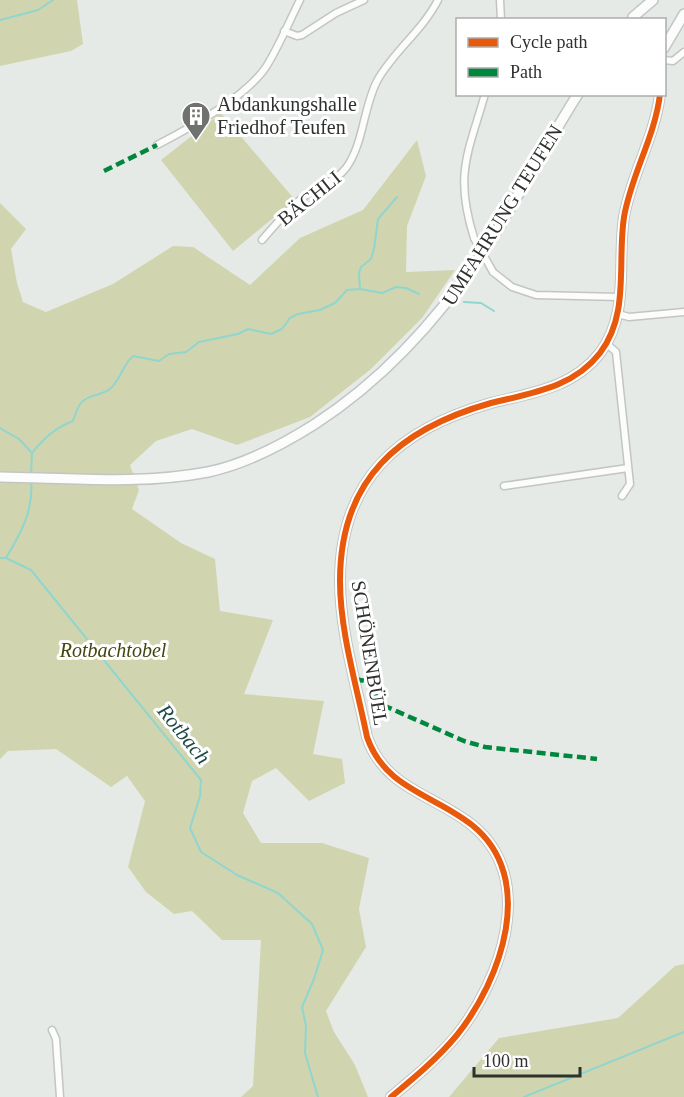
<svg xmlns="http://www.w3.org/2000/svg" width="684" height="1097" font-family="Georgia,serif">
<rect width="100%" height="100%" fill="#e5eae6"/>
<path fill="#d1d5af" d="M 0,0 L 77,0 L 83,44 L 71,51 L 0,66 Z
M 221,113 L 295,200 L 233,251 L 161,160 Z
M 417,140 L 426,176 L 407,226 L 406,272 L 455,270 L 422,318 L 371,369 L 310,417 L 237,445 L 192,429 L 156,441 L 130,465 L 139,490 L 132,509 L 181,543 L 215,559 L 220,611 L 273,620 L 244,694 L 324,701 L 313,754 L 342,759 L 345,783 L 309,801 L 276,768 L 252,781 L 243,813 L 261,843 L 322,843 L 369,858 L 359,909 L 366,947 L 326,1011 L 334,1032 L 355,1065 L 368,1097 L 241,1097 L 253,1086 L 261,940 L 222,940 L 192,911 L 174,914 L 146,892 L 128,867 L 145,801 L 127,776 L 111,787 L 56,749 L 8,751 L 0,759 L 0,203 L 26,229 L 11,249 L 17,283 L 23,302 L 46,312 L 113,284 L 173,246 L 193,247 L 250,285 L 300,238 L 363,210 Z
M 684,964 L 684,1097 L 449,1097 L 499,1038 L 618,1018 L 675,966 Z"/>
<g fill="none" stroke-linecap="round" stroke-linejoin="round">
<path stroke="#90d5ce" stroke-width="2" d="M 0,20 L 38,10 L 53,0
M 360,289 L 382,293 L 396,287 L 406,288 L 419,294
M 464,302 L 481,303 L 494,311
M 0,428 L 19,439 L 32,453 L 31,475
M 32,453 C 44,438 55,428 73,421 C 75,416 77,408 81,403 C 88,394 103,396 111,388 C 121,379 123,364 133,356 L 159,361 L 169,354 L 186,352 L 199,342 L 238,334 L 248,329 L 271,334 L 282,329 L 290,318 L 298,314 L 320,310 L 335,303 L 347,290 L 360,289 L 359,273 L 361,267 L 371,259 L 374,249 L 378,219 L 397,197
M 0,558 L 6,558 L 31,570 L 201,780 L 200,796 L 190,828 L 201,852 L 237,875 L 278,893 L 312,924 L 323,950 L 314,979 L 302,1007 L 306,1026 L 305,1053 L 318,1097
M 6,558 C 21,533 34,510 31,480
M 524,1097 L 684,1032"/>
<g stroke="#c2c6c3" stroke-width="9">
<path id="street" d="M 500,0 L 501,20
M 284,31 L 297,36 L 302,35 L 336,13 L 364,0
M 664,60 L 673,61 L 684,52
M 157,145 C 190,128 245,98 266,67 C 279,46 289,22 300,0
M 474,238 C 454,174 468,154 485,94
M 262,240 C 277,223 292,204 312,191 C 323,184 337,180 346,168 C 364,143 363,108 377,81 C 393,52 423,30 438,0
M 493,272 L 512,287 L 536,295 L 620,297
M 618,314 L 629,317 L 684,312
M 607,344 L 616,352 L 630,484 L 622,496
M 504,486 L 628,468
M 52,1030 L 56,1039 L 60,1097"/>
</g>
<g stroke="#c2c6c3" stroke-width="12">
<path id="secondary" d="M 633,17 L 653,0
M 664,48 L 684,14
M 0,477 C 69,478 140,485 208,472 C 246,464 282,445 315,424 C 392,374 451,305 499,227 C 526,183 550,138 578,94
M 391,1097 C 414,1078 438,1058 457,1035 C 501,980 538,878 472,825 C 433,794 385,789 367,737 C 357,687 340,632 340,581 C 340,479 399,429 491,403 C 531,393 573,388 600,353 C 630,314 617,262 624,217 C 631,175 655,137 660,94"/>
</g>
<use href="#street" stroke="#fbfcfb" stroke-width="6"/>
<use href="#secondary" stroke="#fbfcfb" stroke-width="9"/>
<g stroke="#c2c6c3" stroke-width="9" stroke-linecap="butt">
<path id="street-bridge" d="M 474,238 L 493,272"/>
</g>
<use href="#street-bridge" stroke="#fbfcfb" stroke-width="6"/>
<path stroke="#00873e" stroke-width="4.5" stroke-dasharray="9 4.5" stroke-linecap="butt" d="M 104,171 L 157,145
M 355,679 L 365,681 C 373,689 376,699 385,706 L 464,741 L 485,747 L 597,759"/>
<g stroke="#fff" stroke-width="10">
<path id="cycleway" d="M 391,1097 C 414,1078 438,1058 457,1035 C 501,980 538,878 472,825 C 433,794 385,789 367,737 C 357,687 340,632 340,581 C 340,479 399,429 491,403 C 531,393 573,388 600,353 C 630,314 617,262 624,217 C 631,175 655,137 660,94"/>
</g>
<use href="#cycleway" stroke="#e8590c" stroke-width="6"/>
</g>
<defs>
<g id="building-pin" transform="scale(1.5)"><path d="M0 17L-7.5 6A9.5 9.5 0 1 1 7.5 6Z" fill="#6f726f" stroke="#fff"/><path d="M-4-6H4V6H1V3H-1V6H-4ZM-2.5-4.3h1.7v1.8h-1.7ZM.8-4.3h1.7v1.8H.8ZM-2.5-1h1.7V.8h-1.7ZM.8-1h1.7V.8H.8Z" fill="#fff"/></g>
</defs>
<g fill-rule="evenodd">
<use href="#building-pin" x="196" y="116"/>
</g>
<g text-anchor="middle" stroke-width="6" stroke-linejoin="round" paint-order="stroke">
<g font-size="20" fill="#2f312f" stroke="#fff" text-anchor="start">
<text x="217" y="111">Abdankungshalle<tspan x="217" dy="23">Friedhof Teufen</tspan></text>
</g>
<g font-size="20" fill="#2f312f" stroke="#fff">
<text transform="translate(309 198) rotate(-39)" y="7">BÄCHLI</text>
<text transform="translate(502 215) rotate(-58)" y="7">UMFAHRUNG TEUFEN</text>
<text transform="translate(370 653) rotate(81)" y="7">SCHÖNENBÜEL</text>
</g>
<g font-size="20" font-style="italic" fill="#44450e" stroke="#fff">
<text x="113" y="657">Rotbachtobel</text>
</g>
<g font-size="21" font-style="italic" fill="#1e4a46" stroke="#fff">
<text transform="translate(184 734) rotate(51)" y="7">Rotbach</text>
</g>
</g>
<rect x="456" y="18" width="210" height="78" fill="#ffffff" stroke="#acadac" stroke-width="1.5"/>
<rect x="468" y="38" width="30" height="9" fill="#e8590c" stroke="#acadac" stroke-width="1.5"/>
<text x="510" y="48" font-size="18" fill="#2f312f">Cycle path</text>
<rect x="468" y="68" width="30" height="9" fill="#00873e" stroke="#acadac" stroke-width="1.5"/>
<text x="510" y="78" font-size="18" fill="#2f312f">Path</text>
<path d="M474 1067v9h106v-9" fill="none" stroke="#2f312f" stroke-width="3"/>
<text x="483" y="1067" font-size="18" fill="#2f312f" stroke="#ffffff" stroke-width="4.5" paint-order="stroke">100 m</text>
</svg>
